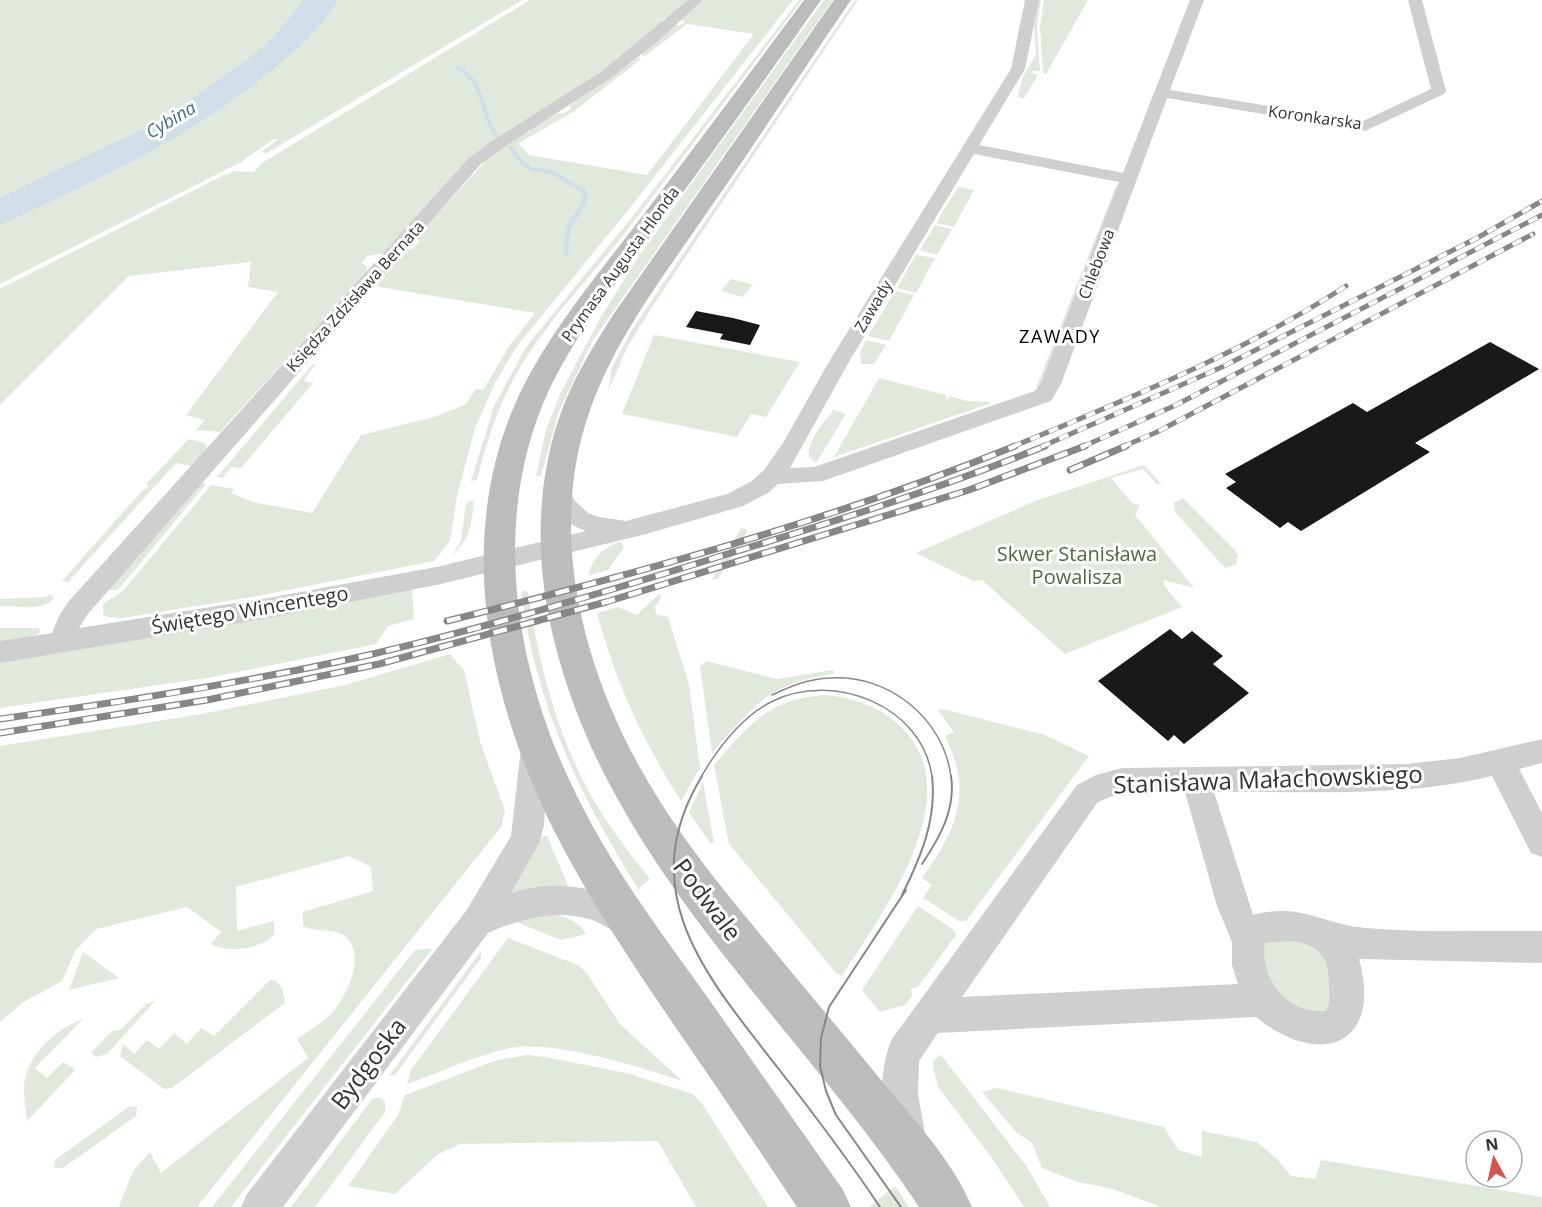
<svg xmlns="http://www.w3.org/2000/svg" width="1542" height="1207" font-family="'Open Sans',sans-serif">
<rect width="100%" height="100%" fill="#fff"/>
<path fill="#e1e8dd" d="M 0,0 L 317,0 L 253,74 L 0,201 Z
M 333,0 L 522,0 L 267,153 L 261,152 L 279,139 L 274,139 L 241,162 L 0,284 L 0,210 L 78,182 Z
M 530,0 L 690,0 L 667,18 L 664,18 L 662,20 L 666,21 L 588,83 L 486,146 L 471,158 L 383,253 L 368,256 L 361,263 L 367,266 L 366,272 L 220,432 L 196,430 L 205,420 L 186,415 L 278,292 L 248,287 L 251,262 L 129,276 L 0,405 L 0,289 L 224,175 L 235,171 L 254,172 L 262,163 Z
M 703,0 L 793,0 L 629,209 L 517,346 L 494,385 L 475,428 L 457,496 L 450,541 L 434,561 L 257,596 L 123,618 L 107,617 L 103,614 L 103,604 L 123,591 L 211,485 L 234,489 L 231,493 L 253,502 L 312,513 L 361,435 L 431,418 L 465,405 L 476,389 L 483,390 L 510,345 L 535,313 L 373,286 L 404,250 L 413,249 L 420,241 L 415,238 L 495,151 L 524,133 L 531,132 L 529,129 L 558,113 L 565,113 L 571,109 L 569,106 L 638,58 L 641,59 L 573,112 L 519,143 L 529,155 L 647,175 L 754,34 L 687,24 L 645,56 L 641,55 L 675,25 L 681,25 L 685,22 L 681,20 Z
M 799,0 L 802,0 C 744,76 686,153 628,229 C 588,281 540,327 510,386 C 495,415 485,448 477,480 L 471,481 L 494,406 L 526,347 L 637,211 Z
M 824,0 L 833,0 L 593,340 L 559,411 L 541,476 L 536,476 L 546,430 L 561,392 L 602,315 L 639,256 Z
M 855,0 L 858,0 L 652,307 L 627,348 L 608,391 L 612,367 L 633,328 Z
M 1038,0 L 1041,0 L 1037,26 L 1040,71 L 1033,71 L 1031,73 L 1038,75 L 1024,98 L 1018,97 L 1022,79 L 1036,54 L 1034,27 Z
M 1044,0 L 1088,0 L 1046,74 L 1043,72 L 1040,27 Z
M 1116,186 L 1118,188 L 1042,386 L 1036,388 Z
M 958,187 L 974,190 L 954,227 L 936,223 Z
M 935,225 L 952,229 L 937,255 L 920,250 Z
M 916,255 L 935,258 L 916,293 L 897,288 Z
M 731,279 L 751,284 L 753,284 L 743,297 L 721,291 Z
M 895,291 L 914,295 L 889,341 L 868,336 Z
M 654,335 L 800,362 L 766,417 L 751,414 L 737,437 L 622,414 Z
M 866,340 L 886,345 L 874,364 L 861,364 L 860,352 Z
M 316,363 L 304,381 L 313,383 L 241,468 L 231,467 L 223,478 L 217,477 L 312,365 Z
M 879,378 L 946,395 L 946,400 L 950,396 L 967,401 L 990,402 L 989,404 L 834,457 Z
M 833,410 L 846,414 L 816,463 L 809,457 C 806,442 824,422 833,410 Z
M 189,439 L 205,443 L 207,448 L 192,466 L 176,463 L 68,582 L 62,581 L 141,492 L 149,486 L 146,484 Z
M 1144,465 L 1162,485 L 1156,483 L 1143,469 L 1111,478 L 1132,503 L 1140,505 L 1135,515 L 1194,588 L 1163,580 L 1165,587 L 1182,607 L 1065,654 L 982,580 L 973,581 L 916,553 L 1035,501 Z
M 203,483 L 206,484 L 118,590 L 106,590 L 197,485 Z
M 1184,499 L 1235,550 L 1238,556 L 1236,565 L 1225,568 L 1175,512 L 1174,502 Z
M 470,501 L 474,501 C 471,526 471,537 452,556 L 461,541 L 466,503 Z
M 741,528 L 748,530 L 718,579 L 712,579 Z
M 621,541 L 624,547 L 608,570 L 589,575 C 592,557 605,547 621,541 Z
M 412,589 L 414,619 L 388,626 L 376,644 L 207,678 L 0,708 L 0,661 Z
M 524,590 L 528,592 C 539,666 559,744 599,809 C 614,834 632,856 650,879 L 638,889 C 577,790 538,709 521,593 Z
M 660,593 L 661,598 L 655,607 L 656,614 L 668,617 L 689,685 L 700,768 L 681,801 C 644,743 615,681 597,613 L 618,607 L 637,615 Z
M 50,594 L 54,598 C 44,612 15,606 0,606 L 0,599 L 46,597 Z
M 0,628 L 39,628 L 40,632 L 36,635 L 0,644 Z
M 450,654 L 464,670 L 480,741 L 505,811 L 501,827 L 197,1207 L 119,1207 L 133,1171 L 150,1152 L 161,1173 L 308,1058 L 297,1039 C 308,1031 321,1024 331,1014 C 346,998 366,957 347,938 C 334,926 317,934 303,926 L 303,912 L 373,891 L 371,867 L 349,856 L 236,887 L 237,931 L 274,921 L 274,934 C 260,950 229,953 211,944 L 221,932 L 187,907 L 96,929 L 75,951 L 62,981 L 22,1003 L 0,1022 L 0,746 L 202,714 L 345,685 Z
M 707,661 L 777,679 L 833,670 L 834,674 C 770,682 752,707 712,753 L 700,666 Z
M 828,695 C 857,699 881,707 902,728 C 971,796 881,915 842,976 L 836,973 L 729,844 L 714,765 C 749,725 770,697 828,695 Z
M 942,709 L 1045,735 L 1089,756 L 966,921 L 959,921 L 923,898 L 932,885 L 922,878 C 956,830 974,793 945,736 L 954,732 L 938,710 Z
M 703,782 L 714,842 L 711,844 L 689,813 Z
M 543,836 L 547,836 L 568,885 L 564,888 L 534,887 L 505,897 Z
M 918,906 L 954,930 L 956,935 L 918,987 L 911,988 L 912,996 L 905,1005 L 880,1012 L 862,990 Z
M 553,914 C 566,917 579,921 586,934 L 561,940 L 516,922 L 525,918 Z
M 1271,936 L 1321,946 L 1335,995 L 1322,1018 L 1269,994 L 1257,943 Z
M 508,938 L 578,965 L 586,972 L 620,1024 L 682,1081 C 640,1067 555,1040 511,1048 C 476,1055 441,1072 407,1084 L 411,1070 Z
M 433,948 L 234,1203 L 231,1207 L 212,1207 L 415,950 Z
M 481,951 L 481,958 L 395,1075 L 389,1076 Z
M 83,952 L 119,978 L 69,990 Z
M 270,980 L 275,980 L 282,988 L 285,1003 L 172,1088 L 164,1089 L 120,1056 L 123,1044 L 134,1054 L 147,1040 L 159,1049 L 174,1033 L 187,1044 L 201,1028 L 214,1036 Z
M 155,1001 L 107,1054 L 96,1057 L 91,1053 L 112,1031 L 120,1030 L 146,1004 Z
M 83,1019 L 35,1068 L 47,1078 L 63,1062 L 75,1070 L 27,1121 C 26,1110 24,1098 24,1088 C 26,1055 54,1030 83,1019 Z
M 527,1055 L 545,1057 L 626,1073 L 693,1094 L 703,1105 L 768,1207 L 696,1207 L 658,1141 L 460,1144 L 437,1155 L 395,1194 L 348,1186 L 398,1115 L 405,1095 L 497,1060 Z
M 941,1055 L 1027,1167 L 1050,1207 L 1024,1207 L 992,1158 L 939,1088 L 933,1067 L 934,1060 Z
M 997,1088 L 1164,1127 L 1178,1150 L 1202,1157 L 1202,1131 L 1257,1142 L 1277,1159 L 1291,1176 L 1315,1179 L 1321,1160 L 1542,1197 L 1542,1207 L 1161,1207 L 1113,1189 L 1078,1182 L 1042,1168 L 1032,1143 L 1016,1132 L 982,1092 Z
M 373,1098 L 381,1098 L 385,1101 L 385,1112 L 315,1207 L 291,1207 Z
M 130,1106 L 137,1107 L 136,1116 L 63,1168 L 54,1168 L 55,1160 Z
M 895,1186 L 909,1207 L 870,1207 L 870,1206 Z"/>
<path fill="#d2ddea" d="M 304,0 L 338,0 C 321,29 292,54 266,75 C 186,140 93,182 0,225 L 0,198 L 149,126 L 184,105 L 256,53 L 275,36 Z"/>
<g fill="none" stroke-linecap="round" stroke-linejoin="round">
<path stroke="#d2ddea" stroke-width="4" d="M 458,68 C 485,81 480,111 495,134
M 511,147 L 519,159 L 531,169 L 552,172 L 585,192 L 585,194"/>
<path stroke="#d2ddea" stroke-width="5" d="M 566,253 L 568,228 L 583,205 L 585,193"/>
</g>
<path fill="#191919" d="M 696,311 L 733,318 L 760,325 L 750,345 L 720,339 L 723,334 L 686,327 Z
M 1490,342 L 1539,369 L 1415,443 L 1430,452 L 1301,531 L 1288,522 L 1280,528 L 1226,488 L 1236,482 L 1225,474 L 1353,403 L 1367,412 Z
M 1170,629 L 1182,639 L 1192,631 L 1223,656 L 1213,664 L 1249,693 L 1184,744 L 1174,735 L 1168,741 L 1098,681 Z"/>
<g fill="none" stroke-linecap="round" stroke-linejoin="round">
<path fill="#cfcfcf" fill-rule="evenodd" d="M 688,0 L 703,0 L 657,42 L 611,78 L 504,147 L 480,165 L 87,615 L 79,628 L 274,597 L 441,566 L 586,531 C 564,524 552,508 546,486 L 550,480 L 558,478 L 566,480 L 574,500 L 588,513 L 599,517 L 626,521 L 727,494 L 752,481 L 764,470 L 783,443 L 830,360 L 1011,69 L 1025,0 L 1039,0 L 1025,69 L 979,145 L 1123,173 L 1190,0 L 1204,0 L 1170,90 L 1363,121 L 1431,89 L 1408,0 L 1422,0 L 1446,91 L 1444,94 L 1365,131 L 1167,98 L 1061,384 L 1051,401 L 823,481 L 778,484 L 768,493 L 743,506 L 646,534 L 441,584 L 274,617 L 0,663 L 0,641 L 52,633 L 60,614 L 69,601 L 468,159 L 492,141 L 601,72 ZM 974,154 L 1119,182 L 1041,383 L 1035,391 L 814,467 L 790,468 L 850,360 Z
M 535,736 L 545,739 L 549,748 L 544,825 L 540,841 L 511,893 C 547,882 578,884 612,897 C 626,903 637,909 643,923 L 638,934 L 627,939 C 614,933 603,923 589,919 C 555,909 520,919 488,933 L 283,1207 L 241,1207 L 247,1194 L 466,911 L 511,836 L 521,748 L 525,739 Z
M 1542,739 L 1542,763 L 1519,769 L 1542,813 L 1542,857 L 1531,853 L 1492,776 C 1402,798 1306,791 1214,792 L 1253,915 C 1301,902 1321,924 1366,928 C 1422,933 1485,930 1542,931 L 1542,963 L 1359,959 C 1383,1046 1319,1069 1256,1017 L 938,1033 L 919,1061 L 918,1094 L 926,1139 L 921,1152 L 908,1157 L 895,1152 C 880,1116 877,1074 892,1039 L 1077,785 L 1096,775 L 1122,768 L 1406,764 L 1460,758 ZM 1185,792 L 1217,906 L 1232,942 L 1232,965 L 1238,984 L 962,997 L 1097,803 C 1123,787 1156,793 1185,792 ZM 1290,941 C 1323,945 1329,958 1329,989 C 1329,998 1331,1005 1325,1011 C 1288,1015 1259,978 1265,943 Z"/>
<path fill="#bcbcbc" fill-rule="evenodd" d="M 804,0 L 821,0 C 767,77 712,153 656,229 C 618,281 577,331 549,390 C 488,522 516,677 580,802 C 615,872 663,935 708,998 C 753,1062 798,1126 843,1190 L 851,1207 L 797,1207 C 757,1147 717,1087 676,1028 C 638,972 600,916 568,857 C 491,717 448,540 522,389 C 553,327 599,273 641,218 C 696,145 750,73 804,0 Z
M 834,0 L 851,0 C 803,70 757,141 708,211 C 663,277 612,342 587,419 C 549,537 583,668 643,773 C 674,828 714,879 755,928 C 798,981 843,1033 886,1086 C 917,1123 953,1162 972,1207 L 919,1207 C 795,1020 609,866 554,640 C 536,568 535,492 558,421 C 571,382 593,346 615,312 Z"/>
<path stroke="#878787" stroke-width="1.5" d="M 772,695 C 791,686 808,679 830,678 C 889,674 944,719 951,777
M 701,777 C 718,748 742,716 773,701 C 834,671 923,706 932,777"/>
<path stroke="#878787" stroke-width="2" d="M 702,776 C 631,893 708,978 778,1068 C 813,1113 848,1159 880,1207
M 922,864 C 940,837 956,809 951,776
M 902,895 C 921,857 937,819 932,776
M 901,1207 L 836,1115 L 826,1091 L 820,1066 L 821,1038 L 829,1007 L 906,890"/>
<g stroke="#878787" stroke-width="5">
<path id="rail-far1" d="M 1470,242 L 1542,201
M 1012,447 C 1125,400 1243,353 1346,286
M 1041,447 L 1222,367 L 1475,239
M 1082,447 L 1176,405 L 1542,215
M 1122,447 L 1157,432 L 1533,234"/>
</g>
<g stroke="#878787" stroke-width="7">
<path id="rail" d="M 1070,470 L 1126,446
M 447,621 C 639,573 831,521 1015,446
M 0,719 C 122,702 244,683 364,656 C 485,628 603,593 721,556 C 830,523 939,489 1045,446
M 0,733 L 207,700 L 379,664 L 606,602 L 969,490 L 1085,446"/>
</g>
<use href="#rail-far1" stroke="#fff" stroke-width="4" stroke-dasharray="10" stroke-linecap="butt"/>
<use href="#rail" stroke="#fff" stroke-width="4.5" stroke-dasharray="14" stroke-linecap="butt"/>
</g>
<g text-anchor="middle" stroke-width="6" stroke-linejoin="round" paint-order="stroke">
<g font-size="16" fill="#323232" stroke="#fff">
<text transform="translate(1315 117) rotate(8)" y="6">Koronkarska</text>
<text transform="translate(620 264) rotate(-54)" y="6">Prymasa Augusta Hlonda</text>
<text transform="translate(1096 264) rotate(-69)" y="6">Chlebowa</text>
<text transform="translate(355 296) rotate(-48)" y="6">Księdza Zdzisława Bernata</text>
<text transform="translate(873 306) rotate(-59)" y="6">Zawady</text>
</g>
<g font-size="18" font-style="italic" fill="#49688b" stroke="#fff">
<text transform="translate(171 120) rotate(-31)" y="6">Cybina</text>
</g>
<g font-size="18" letter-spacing="1.5" fill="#000" stroke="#fff">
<text x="1060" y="343">ZAWADY</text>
</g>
<g font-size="20" fill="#506944" stroke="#fff">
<text x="1077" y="561">Skwer Stanisława<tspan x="1077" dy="23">Powalisza</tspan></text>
</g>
<g font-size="20" fill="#323232" stroke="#fff">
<text transform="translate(250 610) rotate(-10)" y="7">Świętego Wincentego</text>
</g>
<g font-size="24" fill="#323232" stroke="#fff">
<text transform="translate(1268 780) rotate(-2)" y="8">Stanisława Małachowskiego</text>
<text transform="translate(707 900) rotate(53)" y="8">Podwale</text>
<text transform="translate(369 1064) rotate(-53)" y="8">Bydgoska</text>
</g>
</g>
<g transform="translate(1494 1159) rotate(352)"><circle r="28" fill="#ffffff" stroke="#adadad" stroke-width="1.5"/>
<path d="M0-4.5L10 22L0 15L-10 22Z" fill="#d1564d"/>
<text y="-9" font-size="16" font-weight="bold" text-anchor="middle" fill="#323232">N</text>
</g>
</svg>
